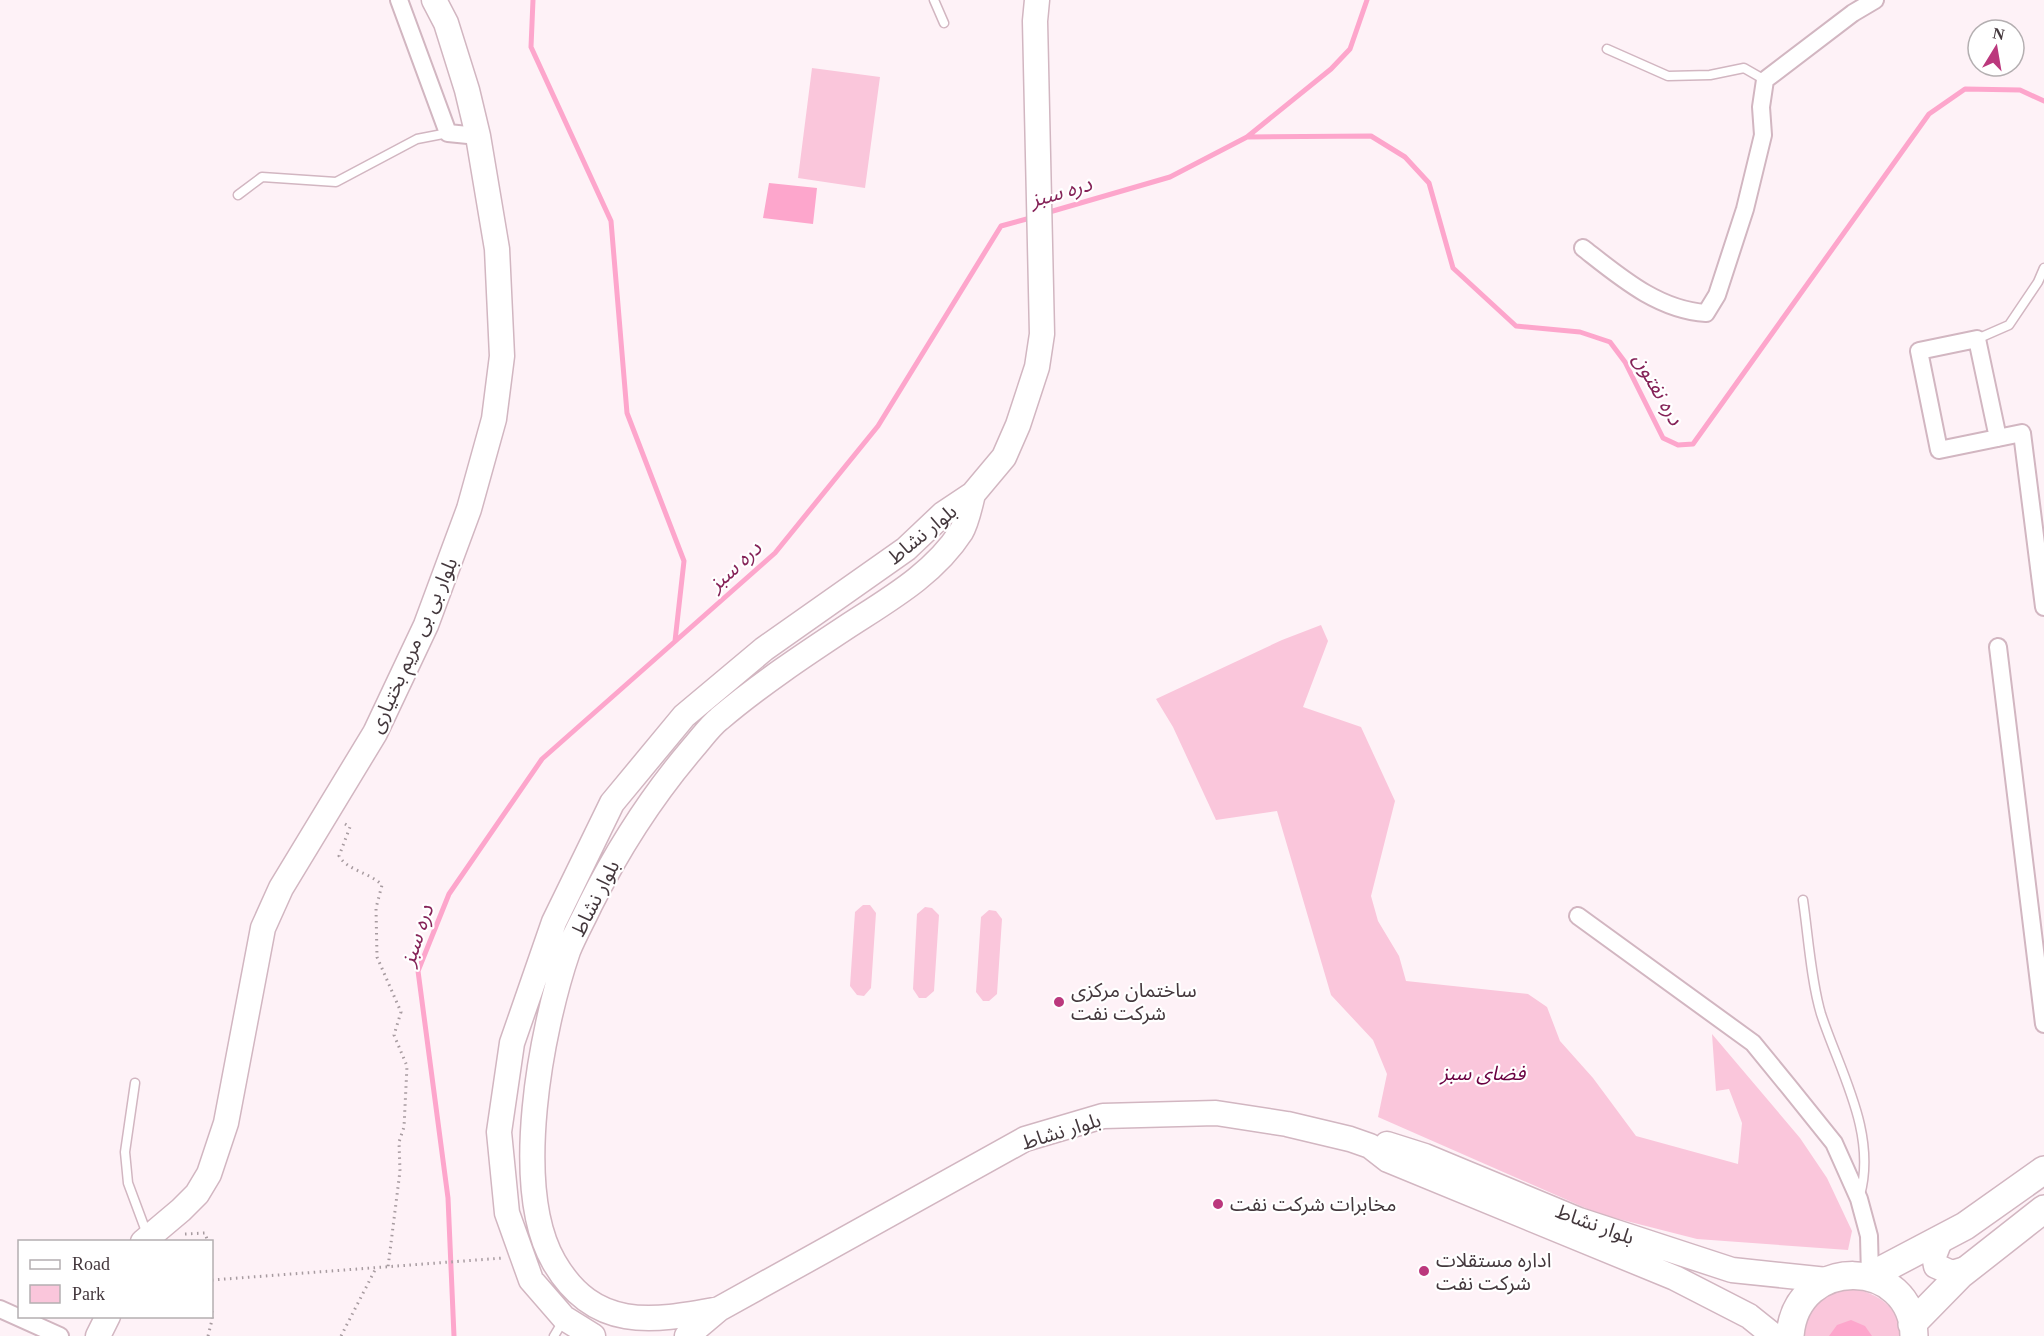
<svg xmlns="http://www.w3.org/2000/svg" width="2044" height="1336" font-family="'Times New Roman','Noto Sans Arabic',serif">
<rect width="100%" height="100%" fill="#fef2f7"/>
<path fill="#fac6db" d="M 812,68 L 880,77 L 865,188 L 798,178 Z
M 1321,625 L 1328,641 L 1303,707 L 1361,727 L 1395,801 L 1371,896 L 1378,921 L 1399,956 L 1406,981 L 1528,994 L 1547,1007 L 1560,1041 L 1593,1078 L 1636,1136 L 1738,1164 L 1742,1123 L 1729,1089 L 1716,1091 L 1712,1034 L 1800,1138 L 1827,1178 L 1852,1231 L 1848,1250 L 1697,1239 L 1599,1214 L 1378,1117 L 1387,1074 L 1373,1040 L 1331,995 L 1277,811 L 1216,820 L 1173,727 L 1156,699 L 1282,640 Z
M 863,905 L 870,905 L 876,913 L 871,988 L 864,996 L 857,995 L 850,986 L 855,912 Z
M 925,907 L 932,908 L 939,915 L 934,991 L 926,998 L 919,998 L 913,989 L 917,914 Z
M 989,910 L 996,911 L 1002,919 L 997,994 L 989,1001 L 983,1001 L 976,992 L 981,917 Z
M 1854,1289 C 1880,1294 1899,1308 1902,1336 L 1802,1336 C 1812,1305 1820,1293 1854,1289 Z"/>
<path fill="#fda6cc" d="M 769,183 L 817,188 L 813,224 L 763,218 Z
M 1851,1320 L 1865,1326 L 1872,1336 L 1829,1336 L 1837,1325 Z"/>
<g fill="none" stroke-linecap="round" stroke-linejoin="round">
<path stroke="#fda6cc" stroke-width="5" d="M 533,0 L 531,47 L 611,221 L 627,413 L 684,561 L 675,641
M 1247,137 L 1371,136 L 1405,157 L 1429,183 L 1453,268 L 1516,326 L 1580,332 L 1610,342 L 1625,362 L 1663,438 L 1678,445 L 1693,444 L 1929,114 L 1965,89 L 2020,90 L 2044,101
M 1046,213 L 1170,177 L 1247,137 L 1331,69 L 1350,49 L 1367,0
M 454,1336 L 448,1198 L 418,971 L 449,894 L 542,759 L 775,553 L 878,426 L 1001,226 L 1034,217"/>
<g stroke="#d2b6c1" stroke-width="11">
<path id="lane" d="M 934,0 L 944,23
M 1607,49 L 1668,76 L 1710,75 L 1744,68 L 1765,80
M 238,195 L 262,177 L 336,182 L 417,139 L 448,133
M 1977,339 L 2009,325 L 2038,282 L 2044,268
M 1803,900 C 1808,934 1811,981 1821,1014 C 1840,1072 1877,1133 1860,1195
M 135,1083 L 125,1152 L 128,1183 L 147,1234
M 554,1336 L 563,1321"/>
</g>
<g stroke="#d2b6c1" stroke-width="20">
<path id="street" d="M 399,0 L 448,133 L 478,136
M 1583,248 C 1620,277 1658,310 1706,313 L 1717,295 L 1745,209 L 1763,135 L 1761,107 L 1765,80 L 1853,13 L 1875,0
M 1998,438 L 1977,339 L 1919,351 L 1939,450 L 2022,433 L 2044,607
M 1998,647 L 2044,1024
M 1578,916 L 1753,1043 L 1789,1087 L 1834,1143 L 1859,1199 L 1869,1236 L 1870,1276
M 0,1309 L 60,1336"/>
</g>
<g stroke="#d2b6c1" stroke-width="27">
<path id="secondary" d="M 1387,1144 L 1425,1156 L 1579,1220 L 1732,1270 L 1827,1280
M 1941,1238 L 1934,1256 L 1936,1266 L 1952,1273 L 1969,1268
M 143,1242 L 181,1210 L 197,1194 L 209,1174 L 226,1123 L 263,928 L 281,888 L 375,733 L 426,625 L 469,509 L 494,419 L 502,356 L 497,249 L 478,136 L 467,90 L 446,23 L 434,0
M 719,1309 C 651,1322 594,1331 554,1262 C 511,1187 541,1030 568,951 C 574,936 583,920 590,905 C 618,849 652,796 692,749 C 701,739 709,727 719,719 C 759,685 804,655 848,626 C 888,600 934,574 961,532 C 967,522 970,506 973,494
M 98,1336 L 108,1316
M 593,1336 L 564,1318 L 531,1280 L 507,1213 L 499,1132 L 512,1043 L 554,922 L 612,803 L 684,716 L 764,649 L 906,549 L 943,514 L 973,494 L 1004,457 L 1018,425 L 1037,367 L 1042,334 L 1035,21 L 1037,0
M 687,1336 L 719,1309 L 1025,1139 L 1103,1116 L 1216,1113 L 1287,1124 L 1350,1139 L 1370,1146 L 1388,1160 L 1675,1278 L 1749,1316 L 1774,1336"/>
</g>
<g stroke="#d2b6c1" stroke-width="30">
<path id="primary" d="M 1870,1276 L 1965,1226 L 2044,1170
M 1912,1324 L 1960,1275 L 2044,1209
M 1790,1336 C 1796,1254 1913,1257 1914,1336"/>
</g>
<path stroke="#a79ba0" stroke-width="3" stroke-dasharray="1.5 4.5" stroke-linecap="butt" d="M 345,824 L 350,827 L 339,856 C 348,871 369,872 382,885 L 376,908 L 377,957 L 401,1012 L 394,1035 L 407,1066 L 404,1127 L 399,1142 L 400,1171 L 388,1267
M 185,1234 L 205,1233 L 208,1242
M 212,1280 L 503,1258
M 208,1336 L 212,1320 L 212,1307
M 341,1336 L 376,1268"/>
<use href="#lane" stroke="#fff" stroke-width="8"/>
<use href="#street" stroke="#fff" stroke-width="16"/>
<use href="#secondary" stroke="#fff" stroke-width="24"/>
<use href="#primary" stroke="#fff" stroke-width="27"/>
</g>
<g fill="#bb387d" stroke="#fff" stroke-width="2">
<circle cx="1059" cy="1002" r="6"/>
<circle cx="1218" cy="1204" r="6"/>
<circle cx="1424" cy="1271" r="6"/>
</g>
<g text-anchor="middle" stroke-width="4.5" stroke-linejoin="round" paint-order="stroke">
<g font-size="20" fill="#44383d" stroke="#fff">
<text transform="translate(922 534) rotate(-39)" y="7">بلوار نشاط</text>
<text transform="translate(413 645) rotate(-66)" y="7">بلوار بی بی مریم بختیاری</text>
<text transform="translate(595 898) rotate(-63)" y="7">بلوار نشاط</text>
<text transform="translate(1061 1131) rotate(-17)" y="7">بلوار نشاط</text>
<text transform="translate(1595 1224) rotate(20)" y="7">بلوار نشاط</text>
</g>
<g font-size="20" fill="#44383d" stroke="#fff" text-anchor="start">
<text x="1071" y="997">ساختمان مرکزی<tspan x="1071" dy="23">شرکت نفت</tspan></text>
<text x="1230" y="1211">مخابرات شرکت نفت</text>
<text x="1436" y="1267">اداره مستقلات<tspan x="1436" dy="23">شرکت نفت</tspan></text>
</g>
<g font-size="20" font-style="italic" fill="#690040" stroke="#fff">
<text x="1483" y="1080">فضای سبز</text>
</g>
<g font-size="21" font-style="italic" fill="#852358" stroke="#fff">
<text transform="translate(1061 192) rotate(-16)" y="7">دره سبز</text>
<text transform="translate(1658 389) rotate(61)" y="7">دره نفتون</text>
<text transform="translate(735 566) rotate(-42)" y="7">دره سبز</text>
<text transform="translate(417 935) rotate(-71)" y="7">دره سبز</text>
</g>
</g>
<rect x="18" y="1240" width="195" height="78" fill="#ffffff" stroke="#b4afb1" stroke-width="1.5"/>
<rect x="30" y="1260" width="30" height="9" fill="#ffffff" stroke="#b4afb1" stroke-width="1.5"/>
<text x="72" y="1270" font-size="18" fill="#44383d">Road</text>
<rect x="30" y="1285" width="30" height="18" fill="#fac6db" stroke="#b4afb1" stroke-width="1.5"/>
<text x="72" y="1300" font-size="18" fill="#44383d">Park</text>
<g transform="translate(1996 48) rotate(11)"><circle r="28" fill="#ffffff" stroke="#b4afb1" stroke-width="1.5"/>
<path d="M0-4.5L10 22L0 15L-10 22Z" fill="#bb387d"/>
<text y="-9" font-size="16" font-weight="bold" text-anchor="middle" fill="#44383d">N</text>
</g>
</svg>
